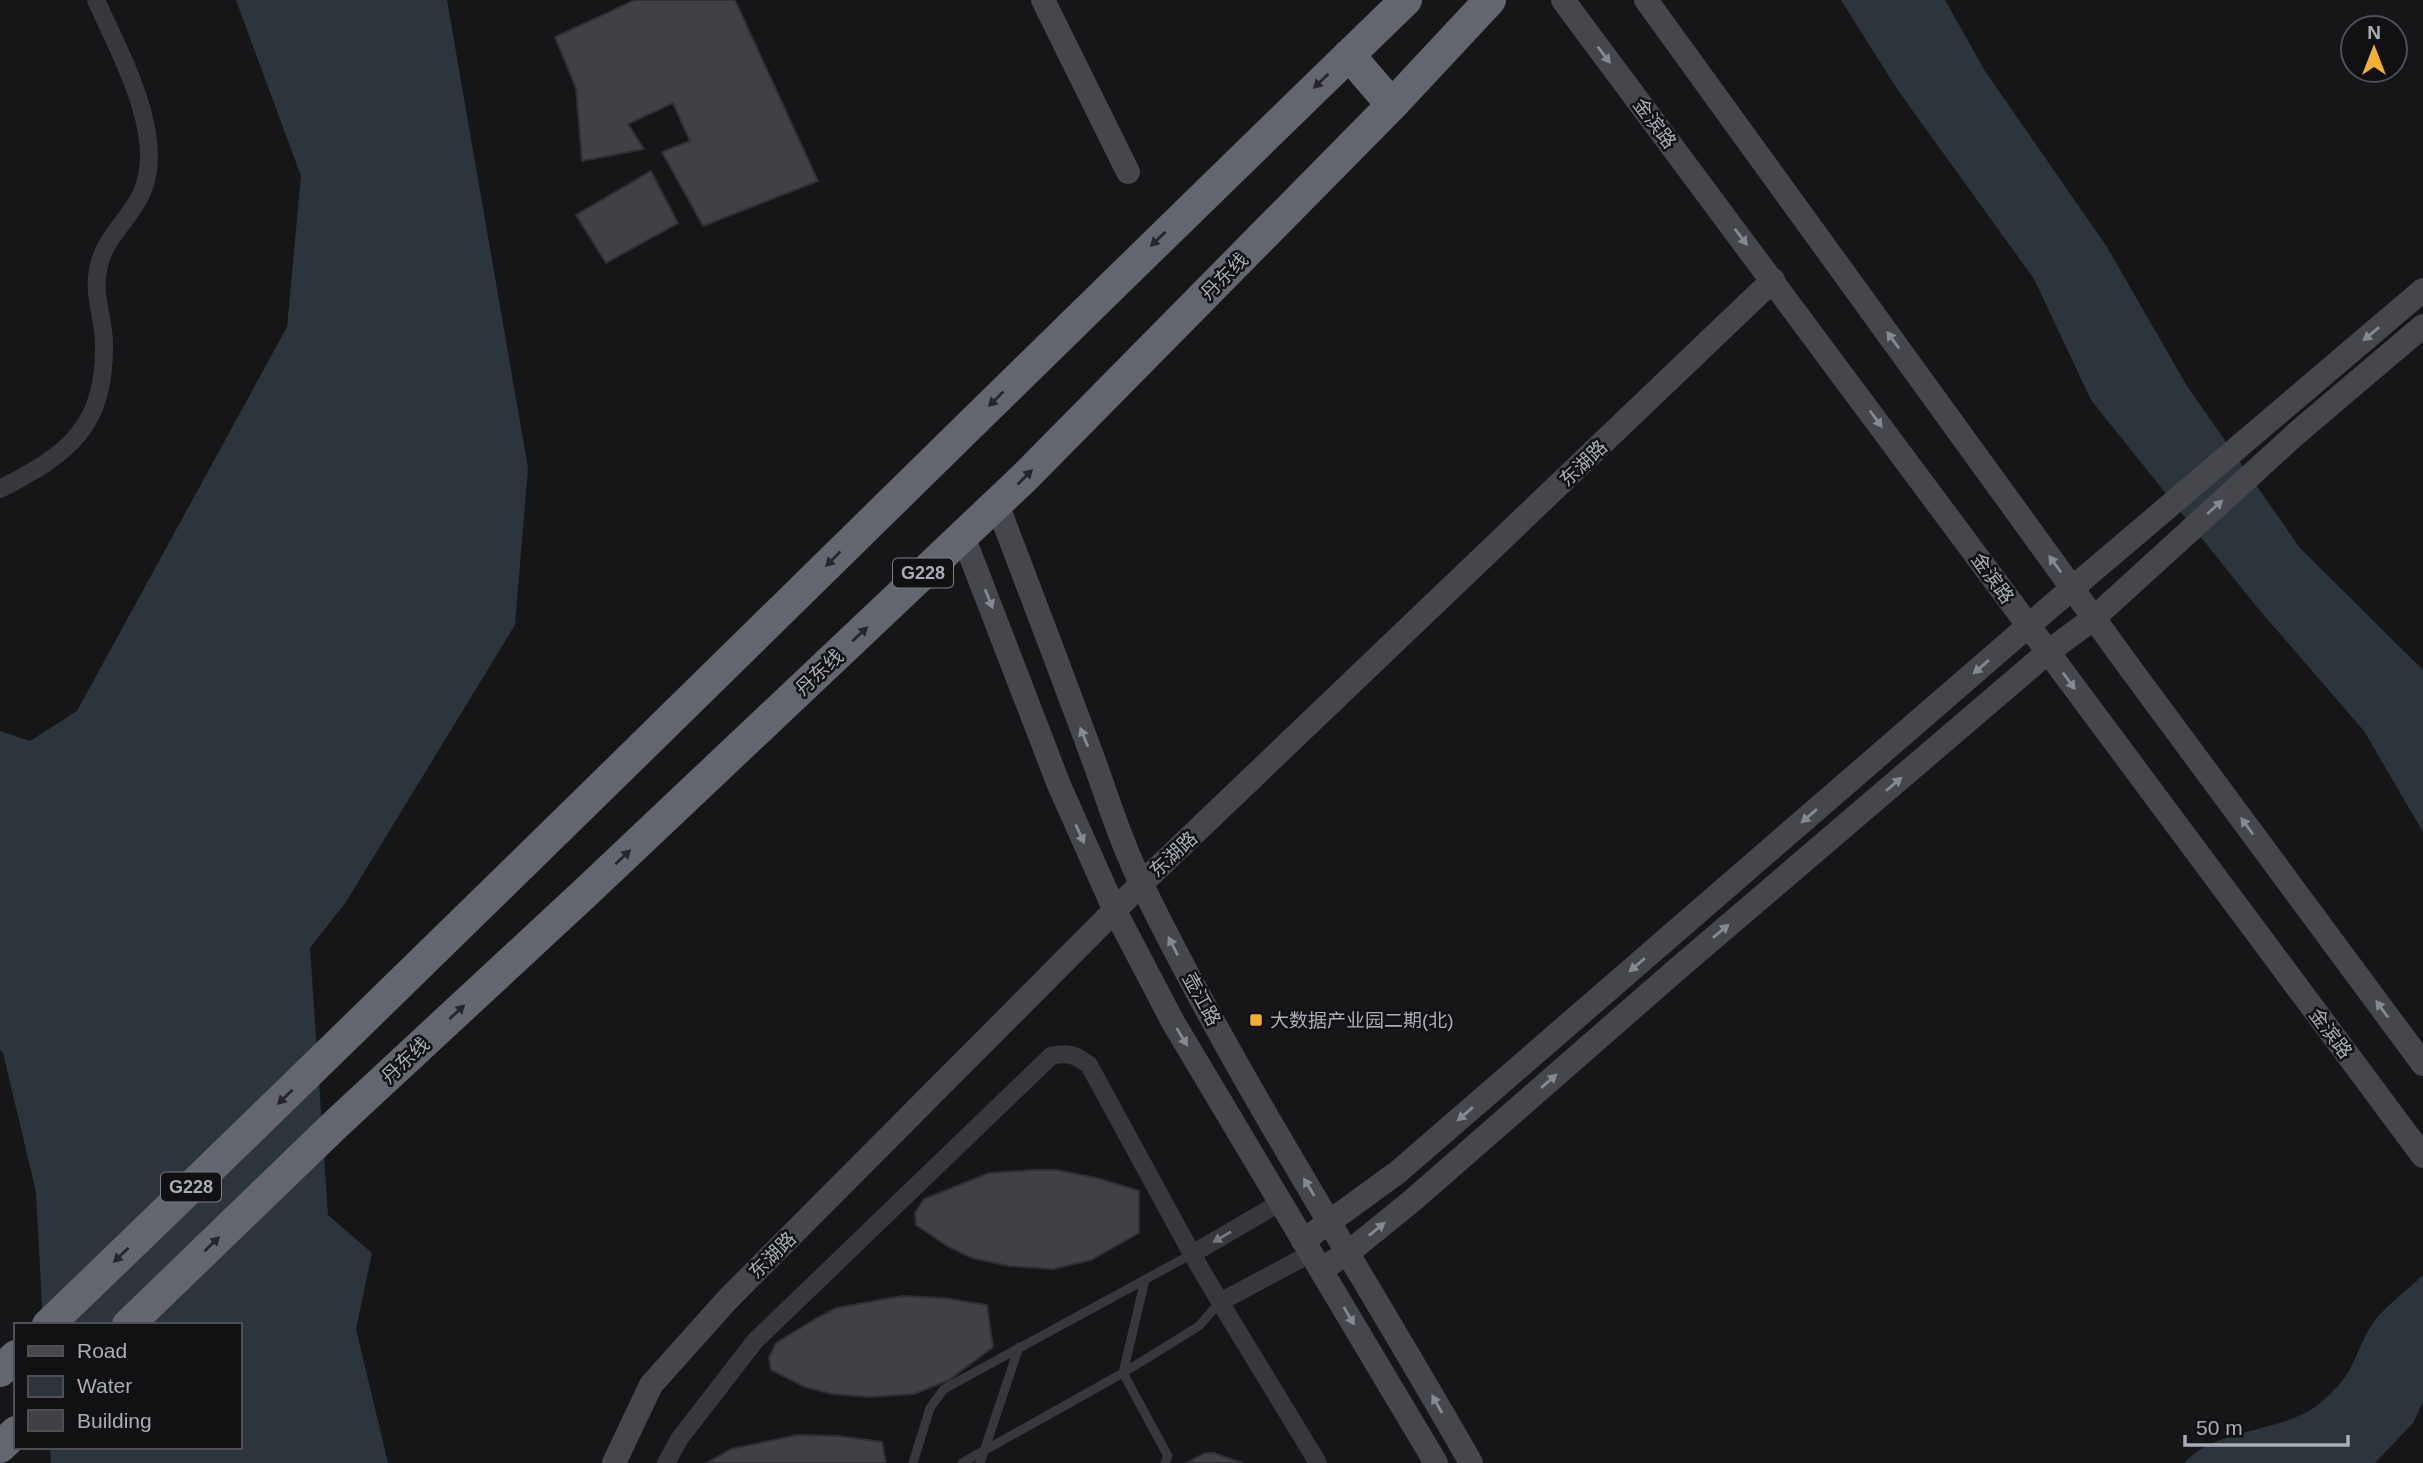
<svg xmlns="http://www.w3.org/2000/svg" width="2423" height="1463" font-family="Helvetica,'Noto Sans SC',sans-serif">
<rect width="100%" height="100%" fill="#161618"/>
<path fill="#2c353c" d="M 236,0 L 447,0 L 528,468 L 515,625 L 346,902 L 310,948 L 328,1215 L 372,1253 L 356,1329 L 388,1463 L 51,1463 L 50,1447 L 240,1447 L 240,1325 L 43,1325 L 36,1192 L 3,1053 L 0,1050 L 0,731 L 30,741 L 77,711 L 287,327 L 301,176 Z
M 1841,0 L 1945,0 L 1985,71 L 2107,247 L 2187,386 L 2300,548 L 2423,670 L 2423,832 L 2364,731 L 2256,606 L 2091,400 L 2034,279 L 1897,89 Z
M 2423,1275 L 2423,1402 L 2413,1423 L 2375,1463 L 2184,1463 C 2218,1426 2283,1434 2320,1403 C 2331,1394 2345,1380 2351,1367 C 2360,1350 2364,1334 2376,1319 C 2389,1303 2408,1290 2423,1275 Z"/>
<path fill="#404145" stroke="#303034" stroke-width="2" d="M 635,0 L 735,0 L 818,181 L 703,226 L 662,152 L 690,141 L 673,103 L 628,124 L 644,149 L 582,161 L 576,88 L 555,37 Z
M 651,171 L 678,223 L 606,263 L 576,215 Z
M 1034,1170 L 1056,1170 L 1097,1178 L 1139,1191 L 1139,1233 L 1091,1260 L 1053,1269 L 1009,1266 L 972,1258 L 947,1246 L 916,1225 L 915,1213 L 924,1199 L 989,1173 Z
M 902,1296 L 944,1298 L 987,1305 L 993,1347 L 949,1380 L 914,1394 L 869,1397 L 832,1394 L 805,1387 L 771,1370 L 769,1358 L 776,1343 L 817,1318 L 836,1308 Z
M 797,1435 L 838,1436 L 882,1442 L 886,1463 L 707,1463 L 731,1449 Z
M 1205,1453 L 1214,1453 L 1243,1463 L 1187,1463 Z"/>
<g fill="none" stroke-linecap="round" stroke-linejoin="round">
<path stroke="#37383d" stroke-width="9" d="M 1145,1280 L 1123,1373 L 1168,1456 L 1165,1463
M 913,1463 L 930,1408 L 944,1389 L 1192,1254
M 962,1463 L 1123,1373 L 1199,1326 L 1220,1302
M 980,1463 L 1019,1347"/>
<path stroke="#37383d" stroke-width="18" d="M 0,489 C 68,454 105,428 104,344 C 104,319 93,296 98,270 C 103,237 130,221 142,192 C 167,136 119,52 96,0
M 1281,1202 L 1192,1254 L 1220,1302 L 1310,1254
M 1220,1302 L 1318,1463
M 666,1463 L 680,1438 L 755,1341 L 1051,1056 C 1068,1052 1076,1055 1089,1065 L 1192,1254"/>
<path stroke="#45474d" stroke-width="24" d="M 1043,0 L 1128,172
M 1563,0 L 2423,1156
M 1646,0 L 2130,668 L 2423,1064
M 997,504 C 1030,590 1062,675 1094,761 C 1109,803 1123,847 1143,887 C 1240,1085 1362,1271 1471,1463
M 963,536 L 1059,785 L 1115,911 L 1173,1022 L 1436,1463
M 1303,1241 L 1398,1172 L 2028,626 L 2423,290
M 1322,1269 L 1349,1252 L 1413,1200 L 1675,971 L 2048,652 L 2094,618 L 2298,432 L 2423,326
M 614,1463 L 651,1385 L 727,1300 L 1141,884 L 1773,280"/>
<path stroke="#63666e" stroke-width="32" d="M 1349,55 L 1392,105
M 48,1325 C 504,887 951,440 1406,0
M 128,1325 L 335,1125 L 585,893 L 1025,477 L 1392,105 L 1490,0
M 0,1371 L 16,1356
M 0,1447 L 16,1432"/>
</g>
<defs><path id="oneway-solid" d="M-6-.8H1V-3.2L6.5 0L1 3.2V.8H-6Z" transform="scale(1.75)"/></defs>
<g fill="#858993">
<use href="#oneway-solid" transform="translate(1604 55) rotate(53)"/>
<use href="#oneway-solid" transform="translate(1741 237) rotate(53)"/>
<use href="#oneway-solid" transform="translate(2371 334) rotate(140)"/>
<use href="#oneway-solid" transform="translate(1893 340) rotate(-126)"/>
<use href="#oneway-solid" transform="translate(1876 419) rotate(54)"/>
<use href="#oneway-solid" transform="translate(2215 507) rotate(-42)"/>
<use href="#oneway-solid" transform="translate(2055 564) rotate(-126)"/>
<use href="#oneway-solid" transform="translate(989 599) rotate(68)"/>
<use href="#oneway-solid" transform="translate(1981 667) rotate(139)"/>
<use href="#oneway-solid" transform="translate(2069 681) rotate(54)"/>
<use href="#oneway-solid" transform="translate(1084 737) rotate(-112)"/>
<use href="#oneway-solid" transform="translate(1894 784) rotate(-40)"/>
<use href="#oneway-solid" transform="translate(1809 816) rotate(139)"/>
<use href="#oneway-solid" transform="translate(2247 826) rotate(-126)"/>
<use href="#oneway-solid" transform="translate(1080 834) rotate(66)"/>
<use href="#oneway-solid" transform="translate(1721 931) rotate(-40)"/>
<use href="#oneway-solid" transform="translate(1173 946) rotate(-117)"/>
<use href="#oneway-solid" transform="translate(1637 965) rotate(139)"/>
<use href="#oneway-solid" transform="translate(2382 1009) rotate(-126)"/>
<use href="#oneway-solid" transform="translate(1182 1037) rotate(59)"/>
<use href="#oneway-solid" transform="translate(1549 1081) rotate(-41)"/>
<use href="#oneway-solid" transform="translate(1465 1114) rotate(139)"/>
<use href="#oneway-solid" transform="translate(1309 1187) rotate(-121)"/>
<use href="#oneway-solid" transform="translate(1377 1229) rotate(-39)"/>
<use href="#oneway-solid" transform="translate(1349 1316) rotate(60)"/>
<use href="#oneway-solid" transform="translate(1437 1404) rotate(-119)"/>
</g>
<g fill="#26262a">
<use href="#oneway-solid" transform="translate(1321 81) rotate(136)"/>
<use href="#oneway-solid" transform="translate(1158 239) rotate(136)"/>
<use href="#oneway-solid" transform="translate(996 399) rotate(135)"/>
<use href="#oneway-solid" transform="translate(1025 477) rotate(-45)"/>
<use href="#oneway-solid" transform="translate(833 559) rotate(135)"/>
<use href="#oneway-solid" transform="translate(860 634) rotate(-43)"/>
<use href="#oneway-solid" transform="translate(623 857) rotate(-43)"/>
<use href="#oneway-solid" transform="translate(457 1012) rotate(-43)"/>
<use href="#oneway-solid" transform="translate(285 1097) rotate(136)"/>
<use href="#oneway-solid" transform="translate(212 1244) rotate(-44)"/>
<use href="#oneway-solid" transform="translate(121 1255) rotate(136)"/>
</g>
<use fill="#757881" href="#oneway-solid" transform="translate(1222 1237) rotate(150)"/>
<rect fill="#f2b134" stroke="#111113" stroke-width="2.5" x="1249" y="1013" width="14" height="14" rx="3.5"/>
<g text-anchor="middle" stroke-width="5" stroke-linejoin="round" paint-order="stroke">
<g fill="#111113" stroke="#7b7e86" stroke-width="2">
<rect x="893" y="558.5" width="60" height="29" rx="5"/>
<rect x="161" y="1172.5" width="60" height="29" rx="5"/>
</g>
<g font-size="18" font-weight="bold" fill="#a8adb8">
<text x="923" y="579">G228</text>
<text x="191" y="1193">G228</text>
</g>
<g font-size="19" fill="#a8adb8" stroke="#111113">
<text transform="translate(1655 123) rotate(53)" y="7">金滨路</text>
<text transform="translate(1224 276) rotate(-45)" y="7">丹东线</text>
<text transform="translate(1583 463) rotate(-44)" y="7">东湖路</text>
<text transform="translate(1993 578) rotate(54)" y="7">金滨路</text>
<text transform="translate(819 672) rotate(-43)" y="7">丹东线</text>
<text transform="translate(1173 854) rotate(-43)" y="7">东湖路</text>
<text transform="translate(1202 999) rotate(61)" y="7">壶江路</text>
<text transform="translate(2331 1033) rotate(53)" y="7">金滨路</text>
<text transform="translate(405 1060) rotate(-43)" y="7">丹东线</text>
<text transform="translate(772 1255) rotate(-45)" y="7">东湖路</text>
</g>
<g font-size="19" fill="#a8adb8" stroke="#111113" text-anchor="start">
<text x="1270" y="1027">大数据产业园二期(北)</text>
</g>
</g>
<rect x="14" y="1323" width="228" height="126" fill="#111113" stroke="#4d4f55" stroke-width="2"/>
<rect x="28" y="1346" width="35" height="10" fill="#45474d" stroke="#4d4f55" stroke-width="2"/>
<text x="77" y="1358" font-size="21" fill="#a8adb8">Road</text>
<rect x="28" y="1376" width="35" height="21" fill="#2c353c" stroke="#4d4f55" stroke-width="2"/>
<text x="77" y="1393" font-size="21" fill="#a8adb8">Water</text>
<rect x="28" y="1410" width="35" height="21" fill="#404145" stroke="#4d4f55" stroke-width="2"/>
<text x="77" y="1428" font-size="21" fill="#a8adb8">Building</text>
<g transform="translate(2374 49)"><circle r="33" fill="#111113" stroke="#4d4f55" stroke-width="2"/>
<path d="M0-5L12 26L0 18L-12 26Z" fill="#f2b134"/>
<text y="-10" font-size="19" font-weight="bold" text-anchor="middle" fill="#a8adb8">N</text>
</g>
<path d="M2185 1435v10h163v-10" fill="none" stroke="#a8adb8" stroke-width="3.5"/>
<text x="2196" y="1435" font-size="21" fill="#a8adb8" stroke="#111113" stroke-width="5" paint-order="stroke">50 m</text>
</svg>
